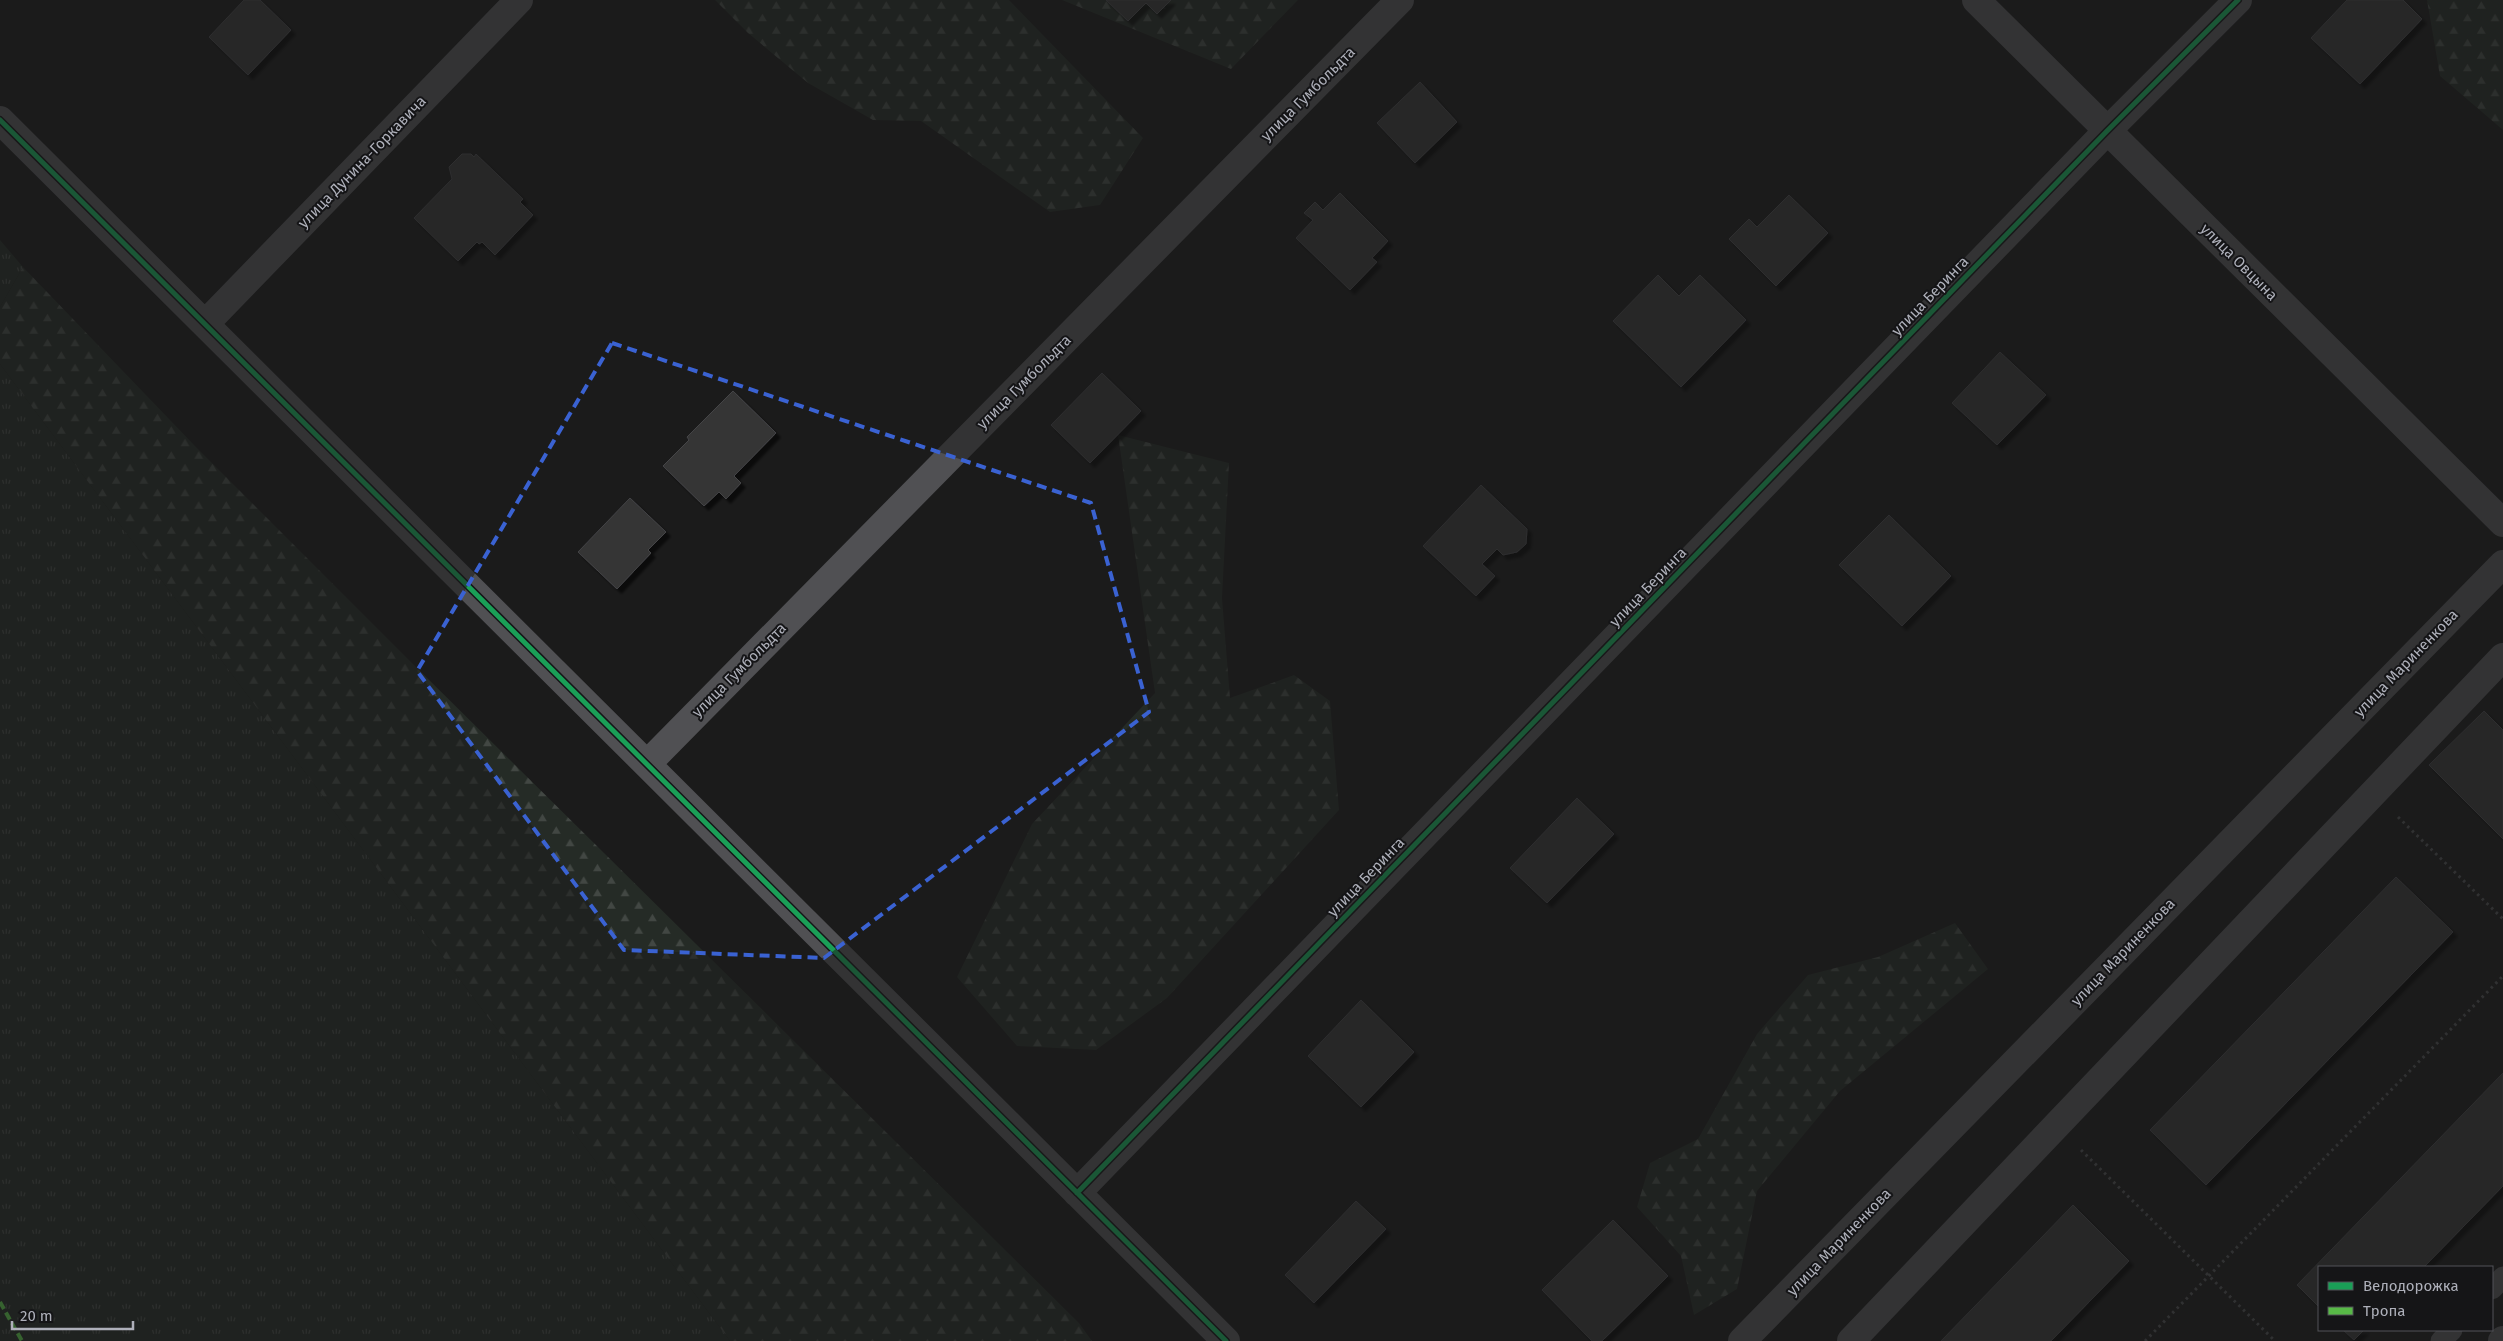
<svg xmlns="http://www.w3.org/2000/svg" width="2503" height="1341" font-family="'Fira Sans',sans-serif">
<defs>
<pattern id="grass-tufts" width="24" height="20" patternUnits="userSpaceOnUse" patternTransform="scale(1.25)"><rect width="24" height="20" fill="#252b26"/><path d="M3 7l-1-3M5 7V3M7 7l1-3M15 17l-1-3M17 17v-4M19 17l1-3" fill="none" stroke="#424743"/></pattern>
<pattern id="forest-firs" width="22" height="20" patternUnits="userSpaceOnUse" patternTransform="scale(1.25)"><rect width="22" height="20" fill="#252b26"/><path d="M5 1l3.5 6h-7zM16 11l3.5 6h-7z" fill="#424743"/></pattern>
<filter id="shadow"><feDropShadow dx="4.5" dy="4.5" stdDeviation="1" flood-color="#0009"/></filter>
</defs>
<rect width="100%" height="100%" fill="#1b1b1b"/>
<path fill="url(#grass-tufts)" d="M 0,240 L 23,267 L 0,307 Z
M 0,364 L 730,1341 L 0,1341 Z"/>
<path fill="url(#forest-firs)" d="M 715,0 L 1009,0 L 1143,138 L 1100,205 L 1050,212 L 921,121 L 873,120 L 808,83 L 748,33 Z
M 1062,0 L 1298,0 L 1231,69 Z
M 2427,0 L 2503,0 L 2503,130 L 2440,76 Z
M 23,267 L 195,446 L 418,669 L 1079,1323 L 1092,1341 L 730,1341 L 0,364 L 0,307 Z
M 1118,435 L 1229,463 L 1222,598 L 1230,698 L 1294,675 L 1330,701 L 1339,810 L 1167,998 L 1096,1050 L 1017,1046 L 957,977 L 1032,824 L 1155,693 Z
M 1955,923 L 1988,969 L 1840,1091 L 1757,1191 L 1737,1289 L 1694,1315 L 1681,1256 L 1637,1207 L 1650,1163 L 1698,1139 L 1757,1034 L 1808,975 L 1878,957 Z"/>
<path fill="#343435" stroke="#444447" filter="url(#shadow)" d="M 244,0 L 260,0 L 291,30 L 248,75 L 209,37 Z
M 1106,0 L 1171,0 L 1157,14 L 1146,3 L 1128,21 Z
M 2347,0 L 2403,0 L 2422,19 L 2360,84 L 2311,38 Z
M 1420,82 L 1457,122 L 1415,163 L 1377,123 Z
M 462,154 L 471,154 L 474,157 L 476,154 L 523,199 L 520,202 L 533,215 L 495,255 L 482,242 L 479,244 L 477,242 L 458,261 L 414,218 L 452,179 L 449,167 Z
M 1340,193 L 1388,241 L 1372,258 L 1377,262 L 1350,290 L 1296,238 L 1313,220 L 1304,213 L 1315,202 L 1323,210 Z
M 1789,195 L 1828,233 L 1776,286 L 1729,239 L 1749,219 L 1757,227 Z
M 1658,275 L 1679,296 L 1700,275 L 1746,320 L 1681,387 L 1613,321 Z
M 2000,352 L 2046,395 L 1997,445 L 1952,403 Z
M 1102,373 L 1141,411 L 1090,463 L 1051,425 Z
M 733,391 L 776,433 L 734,476 L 741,483 L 726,499 L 719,492 L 704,506 L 663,466 L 689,440 L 687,437 Z
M 1481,485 L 1527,529 L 1526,544 L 1517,552 L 1503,555 L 1497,549 L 1482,564 L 1495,576 L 1476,596 L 1423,546 Z
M 630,498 L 666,532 L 648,550 L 651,553 L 617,589 L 578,552 Z
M 1889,515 L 1951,576 L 1902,626 L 1839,565 Z
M 2484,711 L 2503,730 L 2503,839 L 2429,765 Z
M 1577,798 L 1614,834 L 1547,903 L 1510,868 Z
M 2396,877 L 2453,932 L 2206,1185 L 2150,1130 Z
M 1361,1000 L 1414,1052 L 1361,1107 L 1308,1056 Z
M 2503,1073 L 2503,1186 L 2424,1267 L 2319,1267 L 2319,1307 L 2297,1285 Z
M 1356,1201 L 1386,1229 L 1314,1303 L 1285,1275 Z
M 2073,1205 L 2129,1261 L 2051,1341 L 1941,1341 Z
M 1613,1220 L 1668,1276 L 1602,1341 L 1592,1341 L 1542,1290 Z
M 2343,1330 L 2364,1330 L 2354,1340 Z"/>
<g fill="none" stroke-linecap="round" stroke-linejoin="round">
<path stroke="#4b4c4e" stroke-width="3" stroke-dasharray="2.5 4" stroke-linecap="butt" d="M 2398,817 L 2503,919
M 2081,1150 L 2275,1341
M 2145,1341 L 2503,976"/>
<path stroke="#505053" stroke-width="21" d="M 2492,1289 L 2503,1277
M 2441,1341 L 2452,1330"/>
<path stroke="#505053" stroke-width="28" d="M 1976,0 L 2503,523
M 0,120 L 1226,1341
M 205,324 L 519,0
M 647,764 L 1400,0
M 1077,1193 L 2107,131 L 2238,0
M 1742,1341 L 2503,564
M 1851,1341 L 2503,657
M 2502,1341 L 2503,1340"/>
<path stroke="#58b947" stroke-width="4" stroke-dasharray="8 4" stroke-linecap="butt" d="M 0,1302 L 22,1341"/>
<g stroke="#151517" stroke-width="8">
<path id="cycleway" d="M 0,120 L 1226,1341
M 1077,1193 L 2107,131 L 2238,0"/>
</g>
<use href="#cycleway" stroke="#1a9f57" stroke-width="5"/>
</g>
<path d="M0 0H2503V1341H0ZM 612,343 L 1091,503 L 1149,712 L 824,958 L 624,950 L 417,671 Z" fill="#1b1b1b" fill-opacity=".55" fill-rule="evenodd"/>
<path fill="none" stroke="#3a62d2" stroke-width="4" stroke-dasharray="10 6" stroke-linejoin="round" d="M 612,343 L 1091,503 L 1149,712 L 824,958 L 624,950 L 417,671 Z"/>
<g text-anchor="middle" stroke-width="4" stroke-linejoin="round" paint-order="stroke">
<g font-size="15" fill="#aeb0ba" stroke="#151517">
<text transform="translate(1308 94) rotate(-45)" y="5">улица Гумбольдта</text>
<text transform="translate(362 162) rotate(-46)" y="5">улица Дунина-Горкавича</text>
<text transform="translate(2239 262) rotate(45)" y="5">улица Овцына</text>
<text transform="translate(1930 296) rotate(-46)" y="5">улица Беринга</text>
<text transform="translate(1024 382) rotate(-45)" y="5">улица Гумбольдта</text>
<text transform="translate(1648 587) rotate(-46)" y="5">улица Беринга</text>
<text transform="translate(2406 663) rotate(-46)" y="5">улица Мариненкова</text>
<text transform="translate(739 670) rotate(-45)" y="5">улица Гумбольдта</text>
<text transform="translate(1366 877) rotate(-46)" y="5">улица Беринга</text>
<text transform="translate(2123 952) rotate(-46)" y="5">улица Мариненкова</text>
<text transform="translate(1839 1242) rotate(-46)" y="5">улица Мариненкова</text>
</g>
</g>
<rect x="2318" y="1266" width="175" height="65" fill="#151517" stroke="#525358"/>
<rect x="2328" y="1282" width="25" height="8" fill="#1a9f57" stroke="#525358"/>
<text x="2363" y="1291" font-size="15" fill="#aeb0ba">Велодорожка</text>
<rect x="2328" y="1307" width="25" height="8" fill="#58b947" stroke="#525358"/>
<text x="2363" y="1316" font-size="15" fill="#aeb0ba">Тропа</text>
<path d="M12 1321v8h121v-8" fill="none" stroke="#aeb0ba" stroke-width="2.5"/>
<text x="20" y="1321" font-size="15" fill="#aeb0ba" stroke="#151517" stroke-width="4" paint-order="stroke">20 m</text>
</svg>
